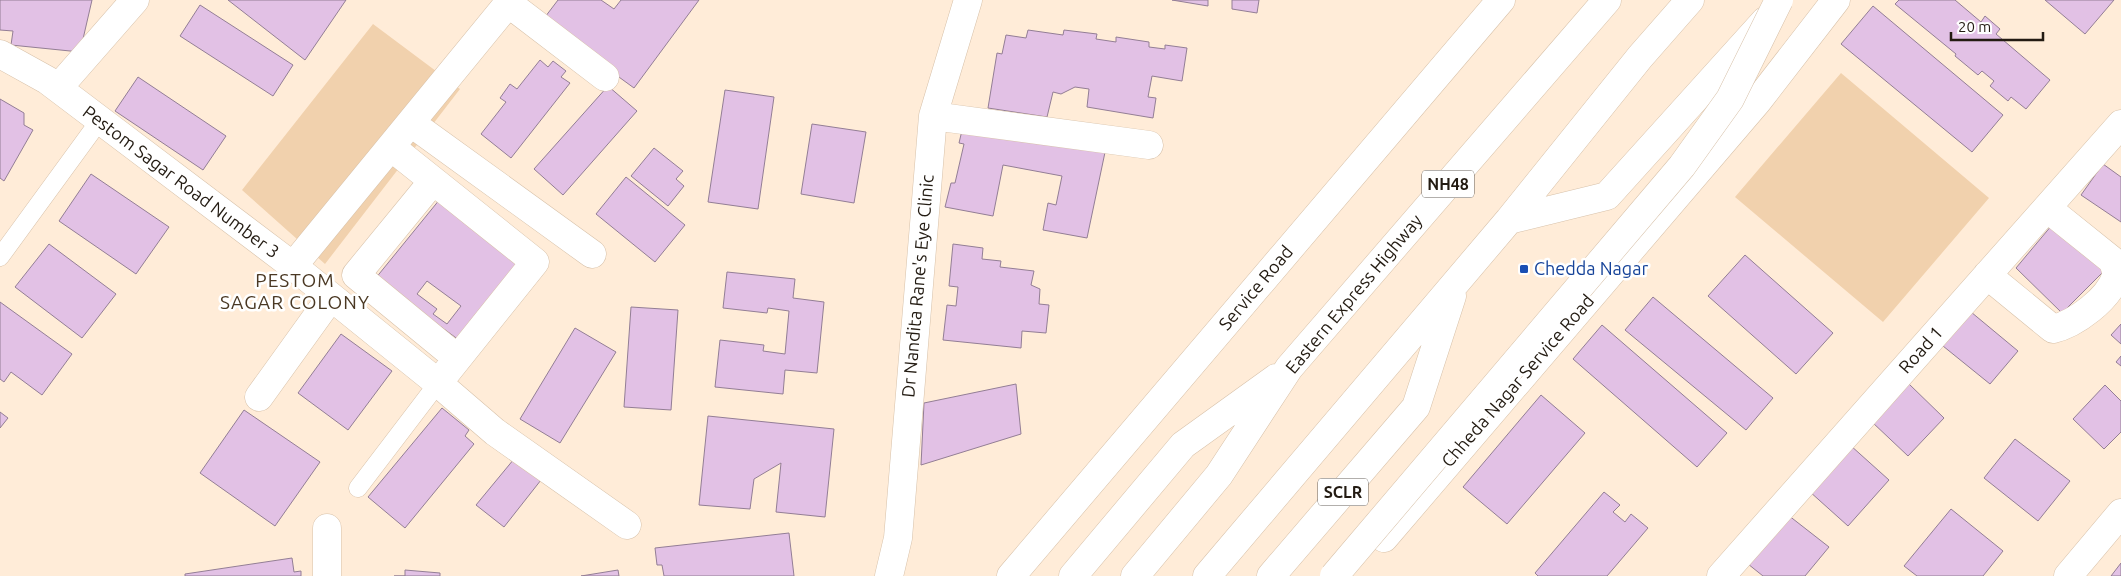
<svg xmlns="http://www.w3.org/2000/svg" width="2121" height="576" font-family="Ubuntu,sans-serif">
<rect width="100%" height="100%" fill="#ffecd8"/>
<path fill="#f1d1ad" d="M 373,24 L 460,89 L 325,264 L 242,190 Z
M 1841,73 L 1989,198 L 1883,322 L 1735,197 Z"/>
<path fill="#e2c1e5" stroke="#937e95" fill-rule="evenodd" d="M 0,0 L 92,0 L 80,52 L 11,45 L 13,31 L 0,30 Z
M 228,0 L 346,0 L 305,60 Z
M 558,0 L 601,0 L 614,9 L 621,0 L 699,0 L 634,88 L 542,21 Z
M 1172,0 L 1208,0 L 1208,6 Z
M 1232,0 L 1259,0 L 1257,13 L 1232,9 Z
M 1899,0 L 1955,0 L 1981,22 L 1985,16 L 2000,29 L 1996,34 L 2050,80 L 2026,109 L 2011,97 L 2008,101 L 1990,86 L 1994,81 L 1982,71 L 1978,75 L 1955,56 L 1956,54 L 1895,4 Z
M 2045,0 L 2114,0 L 2085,34 Z
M 200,5 L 293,65 L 273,96 L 180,36 Z
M 1873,6 L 2003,115 L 1972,152 L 1841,44 Z
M 1028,30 L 1063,35 L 1064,30 L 1097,34 L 1096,39 L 1116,42 L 1116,37 L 1149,42 L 1149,47 L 1165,49 L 1165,45 L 1187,48 L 1182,81 L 1152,76 L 1148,97 L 1156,98 L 1153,118 L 1087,107 L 1089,89 L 1075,87 L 1061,94 L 1053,92 L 1047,117 L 988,108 L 997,53 L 1002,54 L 1006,35 L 1026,38 Z
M 540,60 L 548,67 L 553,61 L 566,71 L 561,77 L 570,83 L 511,158 L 481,134 L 506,102 L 500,98 L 510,84 L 517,89 Z
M 138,77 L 226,136 L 203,170 L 115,111 Z
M 608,86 L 637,111 L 563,195 L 534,169 Z
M 725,90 L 774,97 L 758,209 L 708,202 Z
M 0,99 L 24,113 L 24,125 L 33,130 L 4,181 L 0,178 Z
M 964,122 L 1108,138 L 1087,238 L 1043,230 L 1048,203 L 1056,205 L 1062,176 L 1003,165 L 993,216 L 945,207 L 951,183 L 955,183 L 964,144 L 959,143 Z
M 812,124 L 866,132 L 854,203 L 801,194 Z
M 654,148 L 683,171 L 676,179 L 684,186 L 668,206 L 631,176 Z
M 2103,164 L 2121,177 L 2121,222 L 2081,195 Z
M 91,174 L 169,227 L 136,274 L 59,221 Z
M 626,177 L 685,225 L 655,262 L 596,214 Z
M 440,199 L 521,263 L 459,340 L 375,279 ZM 427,281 L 461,306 L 447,324 L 433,314 L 437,309 L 417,294 Z
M 2052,225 L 2104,271 L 2062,313 L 2016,268 Z
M 49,244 L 116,294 L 82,338 L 15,287 Z
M 953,244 L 983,248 L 982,259 L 1001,261 L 1000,267 L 1034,271 L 1031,285 L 1040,289 L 1039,304 L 1049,305 L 1046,333 L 1022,331 L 1021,348 L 943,340 L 947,305 L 956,306 L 958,287 L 949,286 Z
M 1745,255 L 1833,333 L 1796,374 L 1708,296 Z
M 727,272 L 795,279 L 793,298 L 824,302 L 817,373 L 785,370 L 783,394 L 715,387 L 720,340 L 764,345 L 763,351 L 785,354 L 789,311 L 768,308 L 767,313 L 723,308 Z
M 1653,297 L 1773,398 L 1746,430 L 1625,330 Z
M 0,302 L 72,354 L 42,395 L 11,372 L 4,382 L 0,379 Z
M 631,307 L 678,310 L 671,410 L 624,407 Z
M 1971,312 L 2018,351 L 1990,384 L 1943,346 Z
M 2121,324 L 2121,344 L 2111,335 Z
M 1602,325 L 1727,433 L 1697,467 L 1573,359 Z
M 575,328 L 616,352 L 560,443 L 520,419 Z
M 341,334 L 392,371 L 348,430 L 298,393 Z
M 2121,356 L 2121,366 L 2116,362 Z
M 1016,384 L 1021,434 L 921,465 L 924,403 Z
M 1909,384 L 1944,418 L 1908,456 L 1872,422 Z
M 2105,385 L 2121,401 L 2121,432 L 2104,449 L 2073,419 Z
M 1541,395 L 1585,433 L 1507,524 L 1463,487 Z
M 442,408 L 469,430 L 465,436 L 474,444 L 405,528 L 368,497 Z
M 244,410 L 320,462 L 275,526 L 200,473 Z
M 0,412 L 8,418 L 0,428 Z
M 708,416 L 834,429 L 825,517 L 776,512 L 781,463 L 754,479 L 750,509 L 699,505 Z
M 2015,439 L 2070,481 L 2038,521 L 1984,478 Z
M 1850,445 L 1889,480 L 1848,526 L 1809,491 Z
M 514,459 L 541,480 L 504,527 L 476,505 Z
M 1604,492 L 1620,505 L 1613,512 L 1625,522 L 1631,514 L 1648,528 L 1607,576 L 1538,576 L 1535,573 Z
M 1951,509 L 2003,551 L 1983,576 L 1917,576 L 1904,566 Z
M 1788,515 L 1829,547 L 1805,576 L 1763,576 L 1748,564 Z
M 789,533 L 794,576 L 664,576 L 662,565 L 657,565 L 655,548 Z
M 292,558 L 294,572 L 301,571 L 301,576 L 185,576 L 185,574 Z
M 2121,563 L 2121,576 L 2111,576 Z
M 405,570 L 440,573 L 440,576 L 394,576 L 405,576 Z
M 618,570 L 619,576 L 581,576 Z"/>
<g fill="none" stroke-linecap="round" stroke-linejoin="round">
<g stroke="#d7c1a9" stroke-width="19">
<path id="lane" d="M 0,257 L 100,120
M 358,488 L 438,383"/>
</g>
<g stroke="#d7c1a9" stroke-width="29">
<path id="street" d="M 508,3 L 605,77
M 0,54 L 47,80 L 293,266 L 438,383 L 495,432 L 627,525
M 58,88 L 135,0
M 933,116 L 1149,145
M 411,123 L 592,254
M 391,147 L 535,262 L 438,383
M 433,181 L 356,275 L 457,358
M 293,266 L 511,0
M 1987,275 L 2053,329 C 2075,324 2109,299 2116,276 C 2117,271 2114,266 2113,261 L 2047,208
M 259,397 L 331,297
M 327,576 L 327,528
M 889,576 L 898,538 L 933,116 L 968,0
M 1721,576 L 2121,124
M 2068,576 L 2121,513"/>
</g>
<g stroke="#d7c1a9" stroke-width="29">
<path id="secondary" d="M 1384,538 L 1757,102 L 1836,0
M 1011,576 L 1501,0"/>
</g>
<g stroke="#d7c1a9" stroke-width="29">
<path id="highway" d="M 1509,220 L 1607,196 L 1765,21
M 1073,576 L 1183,445 L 1276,378
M 1135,576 L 1219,475 L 1289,368 L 1607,0
M 1207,576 L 1509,220 L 1640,57 L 1690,0
M 1271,576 L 1416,407 L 1452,296"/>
</g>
<use href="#lane" stroke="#fff" stroke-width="18"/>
<use href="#street" stroke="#fff" stroke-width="28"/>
<use href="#secondary" stroke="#fff" stroke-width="28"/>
<use href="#highway" stroke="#fff" stroke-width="28"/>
<g stroke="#d7c1a9" stroke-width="29" stroke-linecap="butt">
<path id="highway-bridge" d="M 1334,576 L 1682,166 L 1730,99 L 1779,0"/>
</g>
<use href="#highway-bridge" stroke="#fff" stroke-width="28"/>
</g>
<rect fill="#1a4fb4" stroke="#fff" stroke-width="2" x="1519" y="264" width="10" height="10" rx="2.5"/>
<g text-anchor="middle" stroke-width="5" stroke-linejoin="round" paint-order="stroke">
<g fill="#fff" stroke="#655f59" stroke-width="1">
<rect x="1422" y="170.5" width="52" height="27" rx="4"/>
<rect x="1318" y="478.5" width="50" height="27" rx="4"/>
</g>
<g font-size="16" font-weight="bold" fill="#231b12">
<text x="1448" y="190">NH48</text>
<text x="1343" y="498">SCLR</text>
</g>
<g font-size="18" fill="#231b12" stroke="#fff">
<text transform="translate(181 182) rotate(37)" y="6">Pestom Sagar Road Number 3</text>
<text transform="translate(918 286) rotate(-85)" y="6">Dr Nandita Rane's Eye Clinic</text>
<text transform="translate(1256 288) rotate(-50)" y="6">Service Road</text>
<text transform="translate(1354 294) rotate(-50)" y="6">Eastern Express Highway</text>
<text transform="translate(1921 350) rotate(-48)" y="6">Road 1</text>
<text transform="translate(1518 381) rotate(-49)" y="6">Chheda Nagar Service Road</text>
</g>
<g font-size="18" fill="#164399" stroke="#fff" text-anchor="start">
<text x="1534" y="275">Chedda Nagar</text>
</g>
<g font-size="19" letter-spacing="1" fill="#4a3823" stroke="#fff">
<text x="295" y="287">PESTOM<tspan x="295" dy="22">SAGAR COLONY</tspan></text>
</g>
</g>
<path d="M1951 32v8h92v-8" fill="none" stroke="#231b12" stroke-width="2.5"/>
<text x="1958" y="32" font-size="15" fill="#231b12" stroke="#ffffff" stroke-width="4" paint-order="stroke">20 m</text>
</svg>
